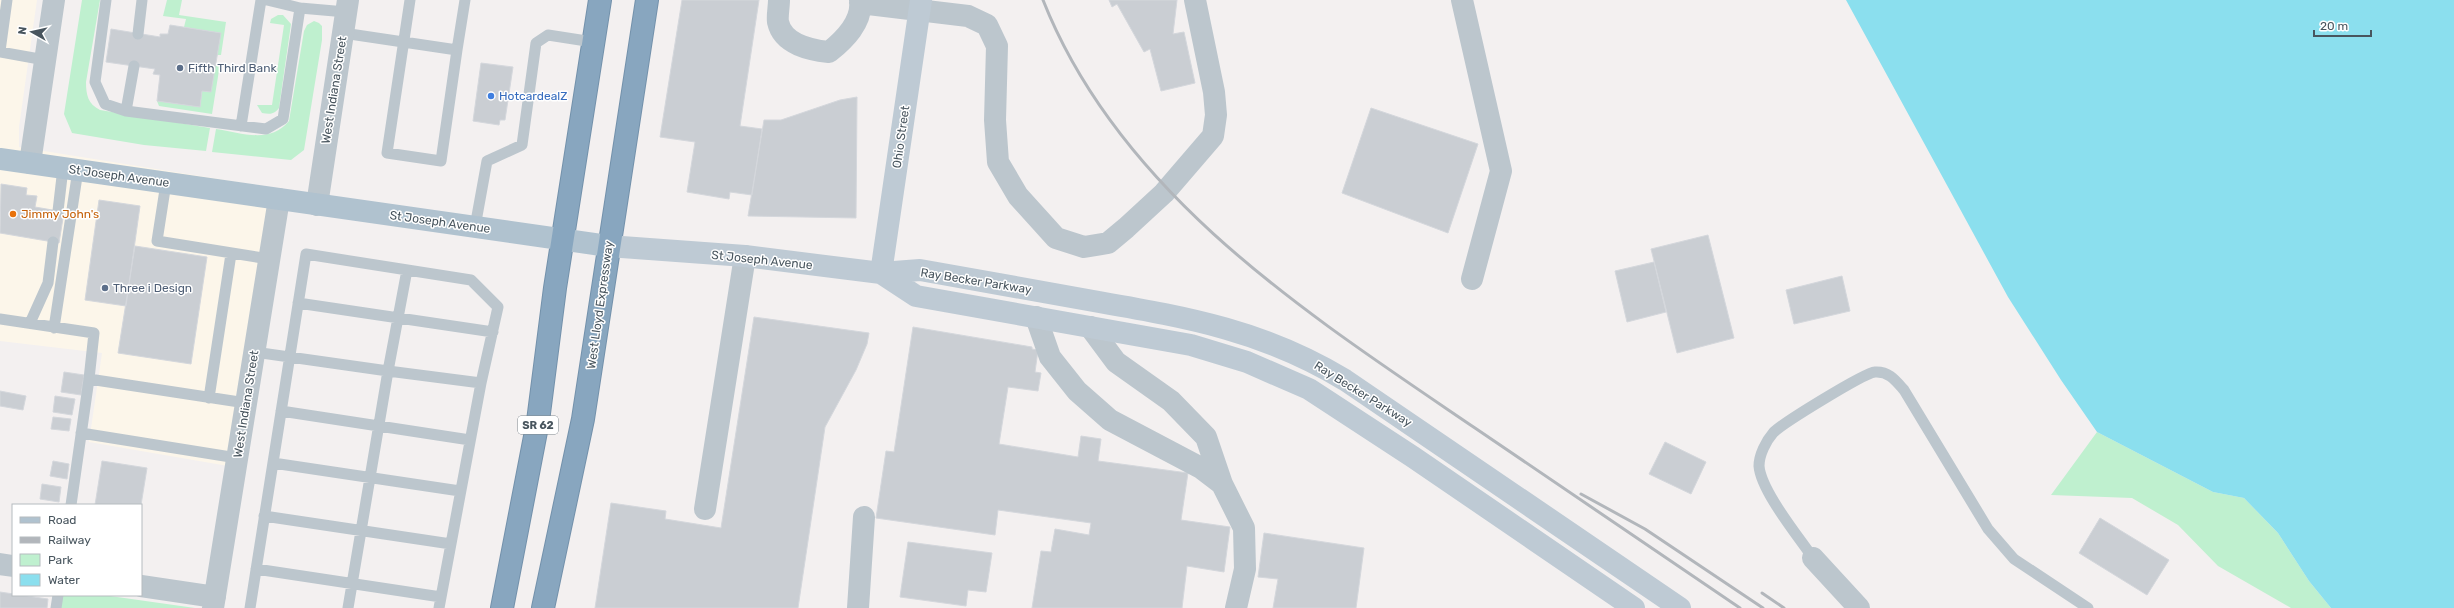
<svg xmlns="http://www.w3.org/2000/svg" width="2454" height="608" font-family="Rubik,sans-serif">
<rect width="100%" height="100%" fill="#f3f0f0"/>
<path fill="#fcf6ea" d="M 0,0 L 37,0 L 19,127 L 19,147 L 274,188 L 228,466 L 89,442 L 102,353 L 0,341 Z"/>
<path fill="#bff0cf" d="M 82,0 L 100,0 L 86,82 C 86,95 88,104 100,110 L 210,128 L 206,151 L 144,145 L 72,133 L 64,114 Z
M 167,0 L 182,0 L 179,15 L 226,22 L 221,55 L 217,55 L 220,33 L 184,27 L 186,19 L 163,16 Z
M 278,15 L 283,15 L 291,24 L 279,108 C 274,115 269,114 262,113 L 257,105 L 272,105 L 284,25 L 270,23 L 271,19 Z
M 314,21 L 319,23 L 322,26 L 322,40 L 304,150 L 291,160 L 212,152 L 216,129 C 242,133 270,144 289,121 L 304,31 L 307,25 Z
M 216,64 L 220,64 L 212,114 L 159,106 L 157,101 L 200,107 L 202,91 Z
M 2097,432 L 2213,492 L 2244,498 L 2278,533 L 2309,581 L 2331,608 L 2291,608 L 2218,566 L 2178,525 L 2132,498 L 2051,495 Z
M 62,595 L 103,595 L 195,608 L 60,608 Z"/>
<path fill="#8bdfee" d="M 1846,0 L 2454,0 L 2454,608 L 2331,608 L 2309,581 L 2278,533 L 2244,498 L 2213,492 L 2097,432 L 2061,380 L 2008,297 Z"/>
<path fill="#caced3" stroke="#d4d7dc" d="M 682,0 L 759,0 L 740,126 L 762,129 L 752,195 L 730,192 L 729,199 L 687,192 L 695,142 L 660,137 Z
M 1109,0 L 1177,0 L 1173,34 L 1184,32 L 1195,83 L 1161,91 L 1150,49 L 1144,52 L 1117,4 L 1112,7 Z
M 170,25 L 221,33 L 211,92 L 202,91 L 200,107 L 157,101 L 160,75 L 153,74 L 155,69 L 106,62 L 111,29 L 160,37 L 160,34 L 168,34 Z
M 481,63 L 513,67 L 505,120 L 500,120 L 499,125 L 473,121 Z
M 857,97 L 856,218 L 748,216 L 764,120 L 781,120 L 840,100 Z
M 1371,108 L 1478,144 L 1448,233 L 1342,193 Z
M 1,184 L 27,188 L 26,195 L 37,196 L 35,207 L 64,212 L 59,243 L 0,233 Z
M 99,200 L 140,206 L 126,306 L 85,300 Z
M 1708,235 L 1734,338 L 1677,353 L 1651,249 Z
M 135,246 L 207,257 L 191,364 L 118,353 Z
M 1654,262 L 1666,312 L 1627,322 L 1615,271 Z
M 1842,276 L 1850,311 L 1794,324 L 1786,290 Z
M 754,317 L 869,333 L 867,344 L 856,370 L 825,427 L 798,608 L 595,608 L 611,503 L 666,511 L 665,519 L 721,528 Z
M 913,327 L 1032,347 L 1032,349 L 1038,350 L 1035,372 L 1041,373 L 1038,391 L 1008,387 L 999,444 L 1078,457 L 1081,436 L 1101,439 L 1098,461 L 1188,473 L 1181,520 L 1230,527 L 1224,572 L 1187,566 L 1182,608 L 1032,608 L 1041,551 L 1051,552 L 1055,529 L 1089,535 L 1091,523 L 998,510 L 995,535 L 876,518 L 886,451 L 894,452 Z
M 64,372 L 84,375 L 81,395 L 61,392 Z
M 0,391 L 26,396 L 23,410 L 0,406 Z
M 55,396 L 75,399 L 72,415 L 53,412 Z
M 53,417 L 71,419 L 69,431 L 51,429 Z
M 1665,442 L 1706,462 L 1691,494 L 1649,474 Z
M 53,461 L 69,464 L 67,479 L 50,476 Z
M 102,461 L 147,468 L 141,505 L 95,505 Z
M 42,484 L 61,487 L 59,502 L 40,499 Z
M 2100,518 L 2169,560 L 2147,595 L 2079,553 Z
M 1264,533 L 1364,548 L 1356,608 L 1273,608 L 1278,579 L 1258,577 Z
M 908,542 L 992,553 L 986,592 L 968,590 L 966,606 L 900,597 Z
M 0,592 L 48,599 L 47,608 L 0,608 Z"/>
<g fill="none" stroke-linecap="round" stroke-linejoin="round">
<g stroke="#7391ab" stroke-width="24">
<path id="highway" d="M 502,608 L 538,421 L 555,288 L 600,0
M 543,608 L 583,419 L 647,0"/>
</g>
<path stroke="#bcc6cd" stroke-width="11" d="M 106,0 L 95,82 L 105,104 L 126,111 L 266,129 L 283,119 L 300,8
M 267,0 L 300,8 L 346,12
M 343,33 L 457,50 L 441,161 L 387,153 L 410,0
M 138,34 L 142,0
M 457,50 L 465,0
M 0,51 L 7,0
M 0,52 L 45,60
M 126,111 L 134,66
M 241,126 L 261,0
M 166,183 L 157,241 L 269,259
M 58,211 L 63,168
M 475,227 L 487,161 L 522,145 L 536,43 L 548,35 L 593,42
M 407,270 L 388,371 L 481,383 L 439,608
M 298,303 L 493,332
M 0,319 L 94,333 L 89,379 L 71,505
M 30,323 L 48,283 L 53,242
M 54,328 L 78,170
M 254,352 L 388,371 L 348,608
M 89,379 L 246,403
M 209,398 L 231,254
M 281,411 L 470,440
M 81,433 L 237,458
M 273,463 L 460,491
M 264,516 L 451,544
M 1813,558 C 1798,536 1761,491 1759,466 C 1759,455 1766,441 1773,433 C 1781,424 1864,373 1875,372 C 1889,371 1896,381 1904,390 L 1988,529 L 2014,559 L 2088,608
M 256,569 L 441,597
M 56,608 L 58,595
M 250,608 L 306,254 L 471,280 L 498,307 L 481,383"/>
<path stroke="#bcc6cd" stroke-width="22" d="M 779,0 C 779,7 777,16 778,22 C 783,45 811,50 829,52 C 844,40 863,22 860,0
M 1462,0 L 1501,171 L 1472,279
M 860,3 L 968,16 L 987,25 L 997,46 L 995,120 L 998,162 L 1018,196 L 1056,238 L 1084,247 L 1108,243 L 1126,228 L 1164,193 L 1213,136 L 1216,115 L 1214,92 L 1195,0
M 30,163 L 54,0
M 317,205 L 348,0
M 1036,317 L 1050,357 L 1077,391 L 1110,420 L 1201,468 L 1222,484 L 1244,528 L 1245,569 L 1236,608
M 1090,327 L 1116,362 L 1171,401 L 1206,437 L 1222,484
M 705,509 L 745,256
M 1813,558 L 1859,608
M 0,564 L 13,566
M 141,586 L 215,597
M 213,608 L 279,199
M 858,608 L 864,517"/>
<path stroke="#becad4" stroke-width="22" d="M 608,246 L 745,256 L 881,273 L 920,270 C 980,281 1040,291 1099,302 C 1190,318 1264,331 1345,380 L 1680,608
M 881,273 L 916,296 L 1191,345 L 1247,362 L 1309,389 L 1413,457 L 1634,608
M 881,273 L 921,0"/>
<path stroke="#b0c2cf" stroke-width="22" d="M 0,159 L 608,246"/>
<use href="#highway" stroke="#88a6bf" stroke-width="22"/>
<path stroke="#b2b6bb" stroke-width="3" d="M 1043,0 C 1120,195 1309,315 1475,428 C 1564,488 1652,548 1740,608
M 1581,494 L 1645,529 L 1763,608
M 1762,593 L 1784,608"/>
</g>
<g fill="#5c6f8a" stroke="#fff" stroke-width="1.5">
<circle cx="180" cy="68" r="4"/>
<circle cx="105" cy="288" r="4"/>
</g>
<circle fill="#3f7fe0" stroke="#fff" stroke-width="1.5" cx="491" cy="96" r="4"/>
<circle fill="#e8710a" stroke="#fff" stroke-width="1.5" cx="13" cy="214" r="4"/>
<g text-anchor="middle" stroke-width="3" stroke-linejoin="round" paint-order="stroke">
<rect fill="#fff" stroke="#7f888e" stroke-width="1" x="518" y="416" width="40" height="18" rx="3"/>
<g font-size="11" font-weight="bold" fill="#48555e">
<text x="538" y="429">SR 62</text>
</g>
<g font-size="12" fill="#4e5e75" stroke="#fff" text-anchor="start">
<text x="188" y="72">Fifth Third Bank</text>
<text x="113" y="292">Three i Design</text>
</g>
<g font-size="12" fill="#48555e" stroke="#fff">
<text transform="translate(334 90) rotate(-81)" y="4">West Indiana Street</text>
<text transform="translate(901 137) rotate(-82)" y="4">Ohio Street</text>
<text transform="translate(119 176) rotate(8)" y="4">St Joseph Avenue</text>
<text transform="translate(440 222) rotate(8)" y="4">St Joseph Avenue</text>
<text transform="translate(762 260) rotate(6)" y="4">St Joseph Avenue</text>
<text transform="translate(976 281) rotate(9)" y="4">Ray Becker Parkway</text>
<text transform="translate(600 305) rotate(-82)" y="4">West Lloyd Expressway</text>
<text transform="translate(1363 394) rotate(32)" y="4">Ray Becker Parkway</text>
<text transform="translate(246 404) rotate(-81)" y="4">West Indiana Street</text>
</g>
<g font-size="12" fill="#366cbe" stroke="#fff" text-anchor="start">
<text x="499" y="100">HotcardealZ</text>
</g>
<g font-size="12" fill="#c56008" stroke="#fff" text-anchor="start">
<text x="21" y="218">Jimmy John's</text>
</g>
</g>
<rect x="12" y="504" width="130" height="92" fill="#ffffff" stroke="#b6bbbf"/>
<rect x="20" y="517" width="20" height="6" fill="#b0c2cf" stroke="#b6bbbf"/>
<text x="48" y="524" font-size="12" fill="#48555e">Road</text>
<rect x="20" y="537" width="20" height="6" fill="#b2b6bb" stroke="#b6bbbf"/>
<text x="48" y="544" font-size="12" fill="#48555e">Railway</text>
<rect x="20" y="554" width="20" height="12" fill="#bff0cf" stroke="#b6bbbf"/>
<text x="48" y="564" font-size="12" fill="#48555e">Park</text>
<rect x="20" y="574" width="20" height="12" fill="#8bdfee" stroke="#b6bbbf"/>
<text x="48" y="584" font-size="12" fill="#48555e">Water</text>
<g transform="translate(32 32) rotate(278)" stroke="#ffffff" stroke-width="3" paint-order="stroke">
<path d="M0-3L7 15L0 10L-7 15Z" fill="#48555e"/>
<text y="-6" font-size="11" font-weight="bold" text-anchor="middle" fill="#48555e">N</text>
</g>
<path d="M2314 30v6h57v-6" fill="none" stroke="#48555e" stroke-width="2"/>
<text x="2320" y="30" font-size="12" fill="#48555e" stroke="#ffffff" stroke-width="3" paint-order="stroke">20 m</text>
</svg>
